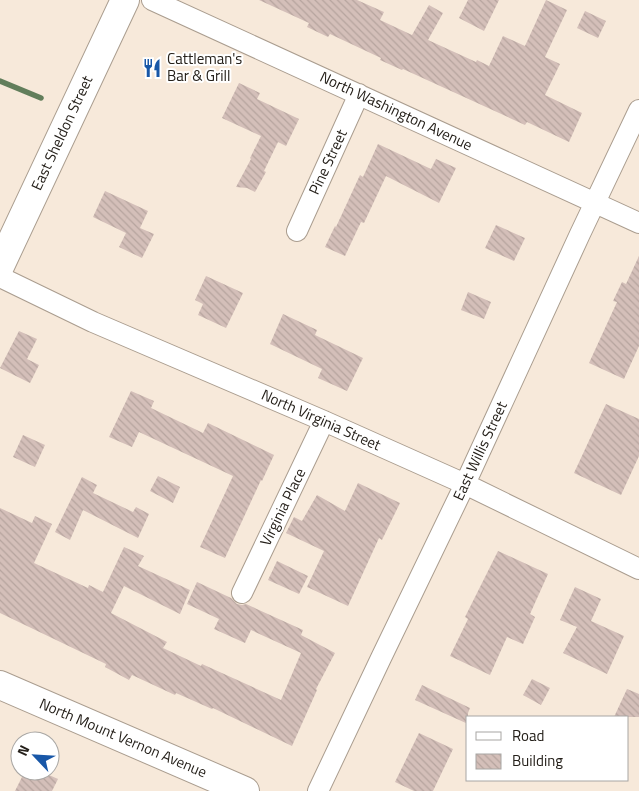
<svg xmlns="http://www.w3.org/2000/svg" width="639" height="791" font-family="'Titillium Web',sans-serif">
<defs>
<pattern id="building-back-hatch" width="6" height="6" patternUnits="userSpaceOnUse" patternTransform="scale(1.25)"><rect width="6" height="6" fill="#d4bfb9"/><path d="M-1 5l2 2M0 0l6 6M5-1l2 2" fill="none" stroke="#b6a49e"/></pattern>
</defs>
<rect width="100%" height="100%" fill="#f7e9da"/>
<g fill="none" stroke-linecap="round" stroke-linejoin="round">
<path stroke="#627e5b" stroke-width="5.5" d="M 0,81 L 41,98"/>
</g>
<path fill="url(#building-back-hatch)" d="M 259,0 L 357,0 L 384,12 L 380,20 L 412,35 L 429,5 L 443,13 L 428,40 L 476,62 L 477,60 L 489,66 L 503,36 L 525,46 L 546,0 L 567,10 L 545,57 L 560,64 L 545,95 L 582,113 L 569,142 L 527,122 L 525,125 L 403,69 L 402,70 L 380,60 L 381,58 L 330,34 L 328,37 L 307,27 L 309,23 Z
M 468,0 L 499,0 L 484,31 L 459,18 Z
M 585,11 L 606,21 L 598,38 L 577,28 Z
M 239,83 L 260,93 L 257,99 L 299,119 L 286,146 L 278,142 L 264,171 L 266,172 L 255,192 L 247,188 L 236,187 L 251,159 L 250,158 L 261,136 L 222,118 Z
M 378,144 L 431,169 L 436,159 L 456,168 L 439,203 L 386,176 L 364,223 L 361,222 L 345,256 L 325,247 L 335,226 L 336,227 L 360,175 L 363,177 Z
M 105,191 L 148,211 L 140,228 L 154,234 L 142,258 L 119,247 L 126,233 L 93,217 Z
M 496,225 L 525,238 L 514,261 L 485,248 Z
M 639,256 L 639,346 L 624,379 L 589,363 L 617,302 L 613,301 L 622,282 L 626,284 Z
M 206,276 L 243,293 L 226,328 L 198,315 L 203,304 L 195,300 Z
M 468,292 L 491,302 L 484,319 L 461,310 Z
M 283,314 L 317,330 L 315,335 L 363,358 L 347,391 L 318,378 L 322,369 L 270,344 Z
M 19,331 L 37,339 L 27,359 L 39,365 L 30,383 L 0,368 Z
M 131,391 L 154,401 L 151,408 L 203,433 L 208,423 L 274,455 L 262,481 L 261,480 L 225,558 L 200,547 L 233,476 L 139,432 L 132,447 L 109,437 Z
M 606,404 L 639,419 L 639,456 L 621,495 L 574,473 Z
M 23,435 L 45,445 L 35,467 L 13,457 Z
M 158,476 L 180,487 L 173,503 L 150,491 Z
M 82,477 L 97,485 L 93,493 L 133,512 L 136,507 L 149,514 L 138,538 L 83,510 L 70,540 L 55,532 Z
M 358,483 L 400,503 L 382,540 L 379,538 L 348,606 L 307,587 L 324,551 L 286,533 L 294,517 L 302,521 L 317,495 L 345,511 Z
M 0,508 L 32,523 L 35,516 L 52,524 L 34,563 L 88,588 L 89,585 L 103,592 L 124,547 L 144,556 L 138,566 L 190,590 L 180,614 L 124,586 L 111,613 L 167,642 L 163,648 L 201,666 L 202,664 L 281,700 L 301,653 L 251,630 L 245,643 L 214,629 L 219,619 L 187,604 L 197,582 L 231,598 L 237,604 L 242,605 L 246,604 L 303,630 L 301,635 L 335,653 L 316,689 L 317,690 L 292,746 L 213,708 L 212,709 L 176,693 L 175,695 L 132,675 L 129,680 L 105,667 L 106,664 L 0,613 Z
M 498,551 L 548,574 L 530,614 L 535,617 L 523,644 L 507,637 L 490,675 L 450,656 L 468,619 L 465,617 Z
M 277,561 L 308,576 L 299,594 L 268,580 Z
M 575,587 L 601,599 L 591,621 L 624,636 L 607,674 L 563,653 L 577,627 L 560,620 Z
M 532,679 L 550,688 L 541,705 L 523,695 Z
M 422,685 L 470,708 L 468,713 L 468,724 L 415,700 Z
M 627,689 L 639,694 L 639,717 L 614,717 Z
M 419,733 L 453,749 L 433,791 L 414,791 L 395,782 Z
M 25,771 L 40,771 L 58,779 L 52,791 L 15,791 Z"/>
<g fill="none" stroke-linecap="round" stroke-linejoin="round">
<g stroke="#aa9d8f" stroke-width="22">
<path id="street" d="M 152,0 L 639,223
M 297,231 L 359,94
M 0,277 L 93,322 L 324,421 L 465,484 L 639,569
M 242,593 L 324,421
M 318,791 L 381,658 L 465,484 L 580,234 L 639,110"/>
</g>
<g stroke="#aa9d8f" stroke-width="30">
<path id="secondary" d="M 0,685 L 245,791"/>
</g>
<g stroke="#aa9d8f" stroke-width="30">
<path id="primary" d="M 0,266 L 125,0"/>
</g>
<use href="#street" stroke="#fff" stroke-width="20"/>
<use href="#secondary" stroke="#fff" stroke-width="28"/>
<use href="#primary" stroke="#fff" stroke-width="28"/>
</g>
<defs>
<g id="restaurant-bare" transform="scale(1.5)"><path d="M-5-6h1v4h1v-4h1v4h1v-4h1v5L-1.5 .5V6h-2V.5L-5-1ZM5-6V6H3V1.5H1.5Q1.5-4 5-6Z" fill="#1857a7" stroke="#fff" stroke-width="2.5" paint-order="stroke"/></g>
</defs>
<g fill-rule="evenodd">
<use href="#restaurant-bare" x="152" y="68"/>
</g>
<g text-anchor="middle" stroke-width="4" stroke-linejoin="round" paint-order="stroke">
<g font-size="15" fill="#25201a" stroke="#fff" text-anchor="start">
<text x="167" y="64">Cattleman's<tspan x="167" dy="17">Bar &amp; Grill</tspan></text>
</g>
<g font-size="15" fill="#25201a" stroke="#fff">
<text transform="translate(396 111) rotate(25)" y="5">North Washington Avenue</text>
<text transform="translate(62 133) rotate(-65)" y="5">East Sheldon Street</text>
<text transform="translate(328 162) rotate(-65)" y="5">Pine Street</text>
<text transform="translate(321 420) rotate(24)" y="5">North Virginia Street</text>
<text transform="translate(480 451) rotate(-65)" y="5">East Willis Street</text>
<text transform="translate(283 507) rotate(-64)" y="5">Virginia Place</text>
<text transform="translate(123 738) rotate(23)" y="5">North Mount Vernon Avenue</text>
</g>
</g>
<rect x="466" y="716" width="162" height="65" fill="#ffffff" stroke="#a8a6a3"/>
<rect x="476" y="732" width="25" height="8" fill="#ffffff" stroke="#a8a6a3"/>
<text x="512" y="741" font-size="15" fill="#25201a">Road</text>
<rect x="476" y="754" width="25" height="15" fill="url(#building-back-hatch)" stroke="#a8a6a3"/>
<text x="512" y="766" font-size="15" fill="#25201a">Building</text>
<g transform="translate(35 756) rotate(295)"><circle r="24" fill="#ffffff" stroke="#a8a6a3"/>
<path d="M0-4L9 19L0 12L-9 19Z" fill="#1857a7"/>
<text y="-8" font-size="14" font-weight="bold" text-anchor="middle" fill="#25201a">N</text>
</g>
</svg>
